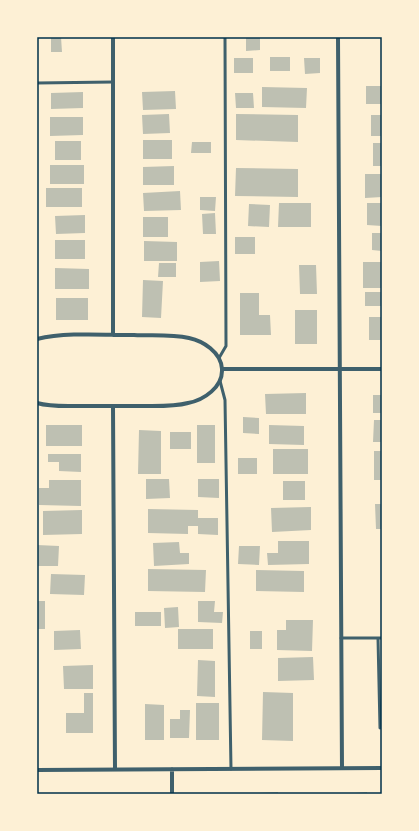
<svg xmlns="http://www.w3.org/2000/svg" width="419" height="831" font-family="'Source Sans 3',sans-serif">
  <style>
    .building { fill: #bec0b2 }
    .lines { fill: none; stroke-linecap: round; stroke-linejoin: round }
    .service { stroke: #3f606c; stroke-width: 3 }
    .minor { stroke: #3f606c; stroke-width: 4 }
    .neatline { fill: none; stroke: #003049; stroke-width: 1.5 }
  </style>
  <rect width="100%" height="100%" fill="#fdf0d5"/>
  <path class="building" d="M51,37H61L62,52H51Z
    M246,37H260V50L246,51Z
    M270,57H290V71H270Z
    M234,58H253V73H234Z
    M304,58H320V73L305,74Z
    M366,86H382V104H366Z
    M262,87L307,88L306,108L262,107Z
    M175,91L176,109L143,110L142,92Z
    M83,92V108L51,109V93Z
    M235,93H253L254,108H236Z
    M169,114L170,133L143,134L142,115Z
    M236,114L298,115V142L236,140Z
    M371,115H382V136H371Z
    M50,117H83V135L50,136Z
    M143,140H172V159H143Z
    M55,141H81V160H55Z
    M192,142H211V153H191Z
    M373,143H382V166H373Z
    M50,165H84V184H50Z
    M174,166V185H143V167Z
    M236,168L298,169V197L235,196Z
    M365,174H382V197L365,198Z
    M46,188H82V207H46Z
    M180,191L181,210L144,211L143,193Z
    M200,197H216L215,211L200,210Z
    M279,203H311V227H278Z
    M367,203H382V226L367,225Z
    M249,204L270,205L269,227L248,226Z
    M215,213L216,234H203L202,214Z
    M85,215V233L56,234L55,216Z
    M143,217H168V237H143Z
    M372,233H382V251L372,250Z
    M235,237H255V254H235Z
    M55,240H85V259H55Z
    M144,241L177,242V261H144Z
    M219,261L220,281L200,282V262Z
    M363,262H382V288H363Z
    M159,263H176V277H158Z
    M299,265H316L317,294H300Z
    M55,268L89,269V289H55Z
    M143,280L163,281L161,318L142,317Z
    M365,292H382V306H365Z
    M240,293H259V315H270L271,335H240Z
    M56,298H88V320H56Z
    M295,310H317V344H295Z
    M369,317H382V340H369Z
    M306,393V414H266L265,394Z
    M373,395H382V413H373Z
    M243,417L259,418V434L243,433Z
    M374,420H382V442H373Z
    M46,425H82V446H46Z
    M197,425H215V463H197Z
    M269,425L304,426V445L269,444Z
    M139,430L161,431V474H138Z
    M170,432H191V449H170Z
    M273,449H308V474H273Z
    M374,451H382V480H374Z
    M48,454H81V472L59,471V462H48Z
    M238,458H257V474H238Z
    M146,479H169L170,498L146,499Z
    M198,479H219V498L198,497Z
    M49,480H81V506L39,505V488H49Z
    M283,481H305V500H283Z
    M375,504H382V529H376Z
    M311,507V530L272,532L271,508Z
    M148,509L198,510V518H218V535L198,534V526H188V534L148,533Z
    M82,510V534L43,535V511Z
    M278,541H309V564L268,565L267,553H278Z
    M179,542L180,553H189V564L154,566L153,543Z
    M37,545L59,546L58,566H37Z
    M239,546H260L259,565L238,564Z
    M148,569L206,570L205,592L148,591Z
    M256,570L304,571V592L256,591Z
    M51,574L85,575L84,595L50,594Z
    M37,601H45V629H37Z
    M198,601H215L214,612H223L222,623L198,622Z
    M178,607L179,627L165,628L164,608Z
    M135,612H161V626H135Z
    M286,620H313L312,651L277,650V630H286Z
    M178,629H213V649H178Z
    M80,630L81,649L54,650V631Z
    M250,631H262V649H250Z
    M313,657L314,680L278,681V658Z
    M198,660L215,661V697L197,696Z
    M93,665V689H64L63,666Z
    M263,692L293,693V741L262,740Z
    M84,693H93V733H66V713H84Z
    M196,703H219V740H196Z
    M145,704L164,705V740H145Z
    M180,710H190L189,738H170V719H180Z
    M278,792V794H258V793Z
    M367,792V794H355V793Z"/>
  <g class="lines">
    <path class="service" d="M37,83L113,82
      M219,358L226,346L225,37
      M220,381L225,400L231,769
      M341,638H382
      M378,638L380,728L382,727"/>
    <path class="minor" d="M113,37V335
      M338,37L342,768
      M37,339C66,332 104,335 134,335C152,336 171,334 189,338C203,341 221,352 222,369C223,387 204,400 188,403C173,407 156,406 140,406C120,406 99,406 79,406C65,406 51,407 37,403
      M222,369H382
      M113,407L115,769
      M172,769V794
      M37,770L382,768"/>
  </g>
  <rect width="419" height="831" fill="none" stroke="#fdf0d5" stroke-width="76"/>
  <rect x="38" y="38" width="343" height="755" class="neatline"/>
</svg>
